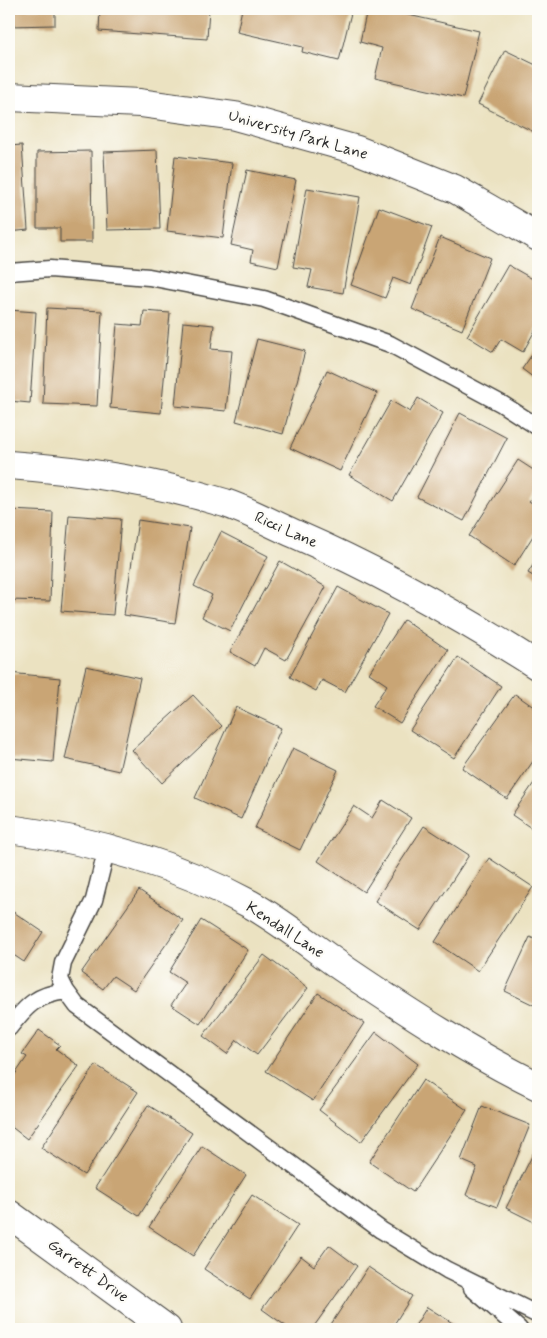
<svg xmlns="http://www.w3.org/2000/svg" width="547" height="1338" font-family="Mynerve,sans-serif">
  <style>
    .building { fill: #c9a574 }
    .lines { fill: none; stroke-linecap: round; stroke-linejoin: round }
    .lane-casing { stroke: #484642; stroke-width: 19 }
    .street-casing { stroke: #484642; stroke-width: 30 }
    .lane { stroke: #fff; stroke-width: 16 }
    .street { stroke: #fff; stroke-width: 28 }
    .labels { text-anchor: middle; dominant-baseline: central; stroke-width: 4.5; stroke-linejoin: round; paint-order: stroke }
    .street-label { font-size: 16px; fill: #2b2b2b; stroke: #fdfcf7 }
  </style>
  <rect width="100%" height="100%" fill="#fdfcf7"/>
  <filter id="ink" filterUnits="userSpaceOnUse"><feTurbulence type="fractalNoise" baseFrequency=".02" numOctaves="2"/><feDisplacementMap in="SourceGraphic" scale="10" xChannelSelector="R" yChannelSelector="G"/><feConvolveMatrix kernelMatrix="1 2 1 2 8 2 1 2 1" color-interpolation-filters="sRGB"/></filter>
  <filter id="wash" filterUnits="userSpaceOnUse"><feTurbulence type="fractalNoise" baseFrequency=".0096" numOctaves="4" result="noise"/><feDisplacementMap in="SourceGraphic" scale="20" xChannelSelector="R" yChannelSelector="G"/><feGaussianBlur stdDeviation="1.12" result="paint"/><feColorMatrix in="noise" values="0 0 0 0 0 0 0 0 0 0 0 0 0 0 0 0 0 1.4 0 .05"/><feComposite in="paint" operator="in"/></filter>
  <g filter="url(#wash)">
    <rect width="100%" height="100%" fill="#ebe2c1"/>
    <g id="blocks">
      <path class="building" d="M9,9H55V25L9,26Z
        M100,9H209L207,39L99,31Z
        M242,9H352L339,61L302,52L303,47L237,32Z
        M367,9H382L479,31L463,98L375,78L382,48L360,42Z
        M505,50L538,66V134L478,104Z
        M22,145L28,230L9,232V146Z
        M157,150L160,229L107,230L104,152Z
        M91,151L92,242H60V228H37V152Z
        M175,156L232,163L223,238L167,231Z
        M247,170L296,180L278,267L251,261L253,250L231,245Z
        M307,188L360,197L343,293L308,287L312,270L293,267Z
        M379,207L432,227L411,285L393,278L385,298L351,285Z
        M440,237L490,258L462,330L412,309Z
        M508,265L538,282V325L523,352L501,339L493,352L467,336Z
        M47,308L102,311L97,406L43,404Z
        M9,310L36,312L30,403L9,401Z
        M144,311L170,313L161,413L110,408L117,324L142,326Z
        M183,322L214,325L211,349L232,351L226,411L175,406Z
        M257,339L305,351L283,434L236,421Z
        M538,346V381L522,369Z
        M327,370L377,393L340,471L290,448Z
        M418,398L443,413L393,501L349,475L391,401L410,412Z
        M460,413L507,438L464,521L417,497Z
        M518,460L538,473V487L529,501L538,507V528L514,566L469,536Z
        M9,510L53,512L50,601L9,600Z
        M69,515L121,519L113,615L61,611Z
        M138,520L190,528L175,623L124,615Z
        M221,532L268,556L230,631L202,617L212,595L194,586Z
        M538,557V579L528,573Z
        M280,561L326,587L286,660L264,648L255,666L230,652Z
        M338,587L388,614L345,692L322,680L316,691L290,677Z
        M404,620L448,650L400,723L373,706L387,685L369,673Z
        M458,657L501,686L454,758L410,730Z
        M86,666L140,678L119,771L65,759Z
        M9,673L60,678L53,762L9,758Z
        M515,694L538,710V754L507,799L462,768Z
        M193,695L222,726L162,783L132,750Z
        M236,707L281,728L241,819L195,798Z
        M293,748L338,770L300,850L255,828Z
        M538,777V825L534,830L512,815Z
        M383,800L411,818L364,892L318,861L354,806L372,818Z
        M424,826L469,855L420,930L375,901Z
        M489,858L533,887L478,971L435,942Z
        M139,890L183,920L134,990L113,976L103,989L81,973Z
        M9,909L43,932L24,962L9,952Z
        M201,920L248,950L200,1024L171,1005L186,983L169,972Z
        M530,937L538,941V1007L505,991Z
        M264,955L308,988L257,1055L237,1040L227,1054L203,1036Z
        M318,993L364,1023L313,1101L266,1071Z
        M39,1030L60,1045L56,1049L79,1066L27,1139L9,1125V1083L27,1057L22,1054Z
        M376,1032L418,1064L361,1142L319,1110Z
        M96,1065L138,1092L84,1175L41,1148Z
        M423,1080L467,1110L413,1192L369,1162Z
        M148,1105L192,1133L139,1216L95,1188Z
        M482,1106L530,1125L497,1207L466,1195L477,1167L461,1160Z
        M538,1144V1224L506,1208Z
        M202,1146L246,1175L193,1256L149,1227Z
        M252,1195L298,1225L250,1299L204,1269Z
        M329,1245L357,1266L312,1329H290L262,1309L301,1256L314,1266Z
        M368,1267L412,1296L391,1329H328Z
        M427,1307L462,1329H413Z"/>
    </g>
  </g>
  <g filter="url(#ink)">
    <use href="#blocks" fill-opacity="0" stroke="#484642" stroke-width="1"/>
    <g class="lines">
      <defs>
        <path id="lane" d="M9,272L50,269L149,277L264,299L390,344L502,404L538,427
          M107,848L94,900L63,963L60,979L66,991L77,1006L381,1230L447,1270L538,1315
          M9,1028C27,1005 36,995 66,991
          M472,1288L519,1329"/>
        <path id="street" d="M9,97L140,103L235,116L357,150L455,189L538,237
          M9,465C81,470 156,482 225,503C249,511 272,524 295,534C380,571 460,616 538,666
          M9,829C92,840 176,864 250,904C284,923 315,949 347,971C409,1013 471,1053 538,1086
          M9,1214L167,1329"/>
      </defs>
      <use href="#lane" class="lane-casing"/>
      <use href="#street" class="street-casing"/>
      <use href="#lane" class="lane"/>
      <use href="#street" class="street"/>
    </g>
  </g>
  <g class="labels">
    <g class="street-label">
      <text transform="translate(298 135) rotate(16)">University Park Lane</text>
      <text transform="translate(286 530) rotate(24)">Ricci Lane</text>
      <text transform="translate(285 930) rotate(33)">Kendall Lane</text>
      <text transform="translate(88 1271) rotate(36)">Garrett Drive</text>
    </g>
  </g>
  <rect width="547" height="1338" fill="none" stroke="#fdfcf7" stroke-width="30"/>
</svg>
